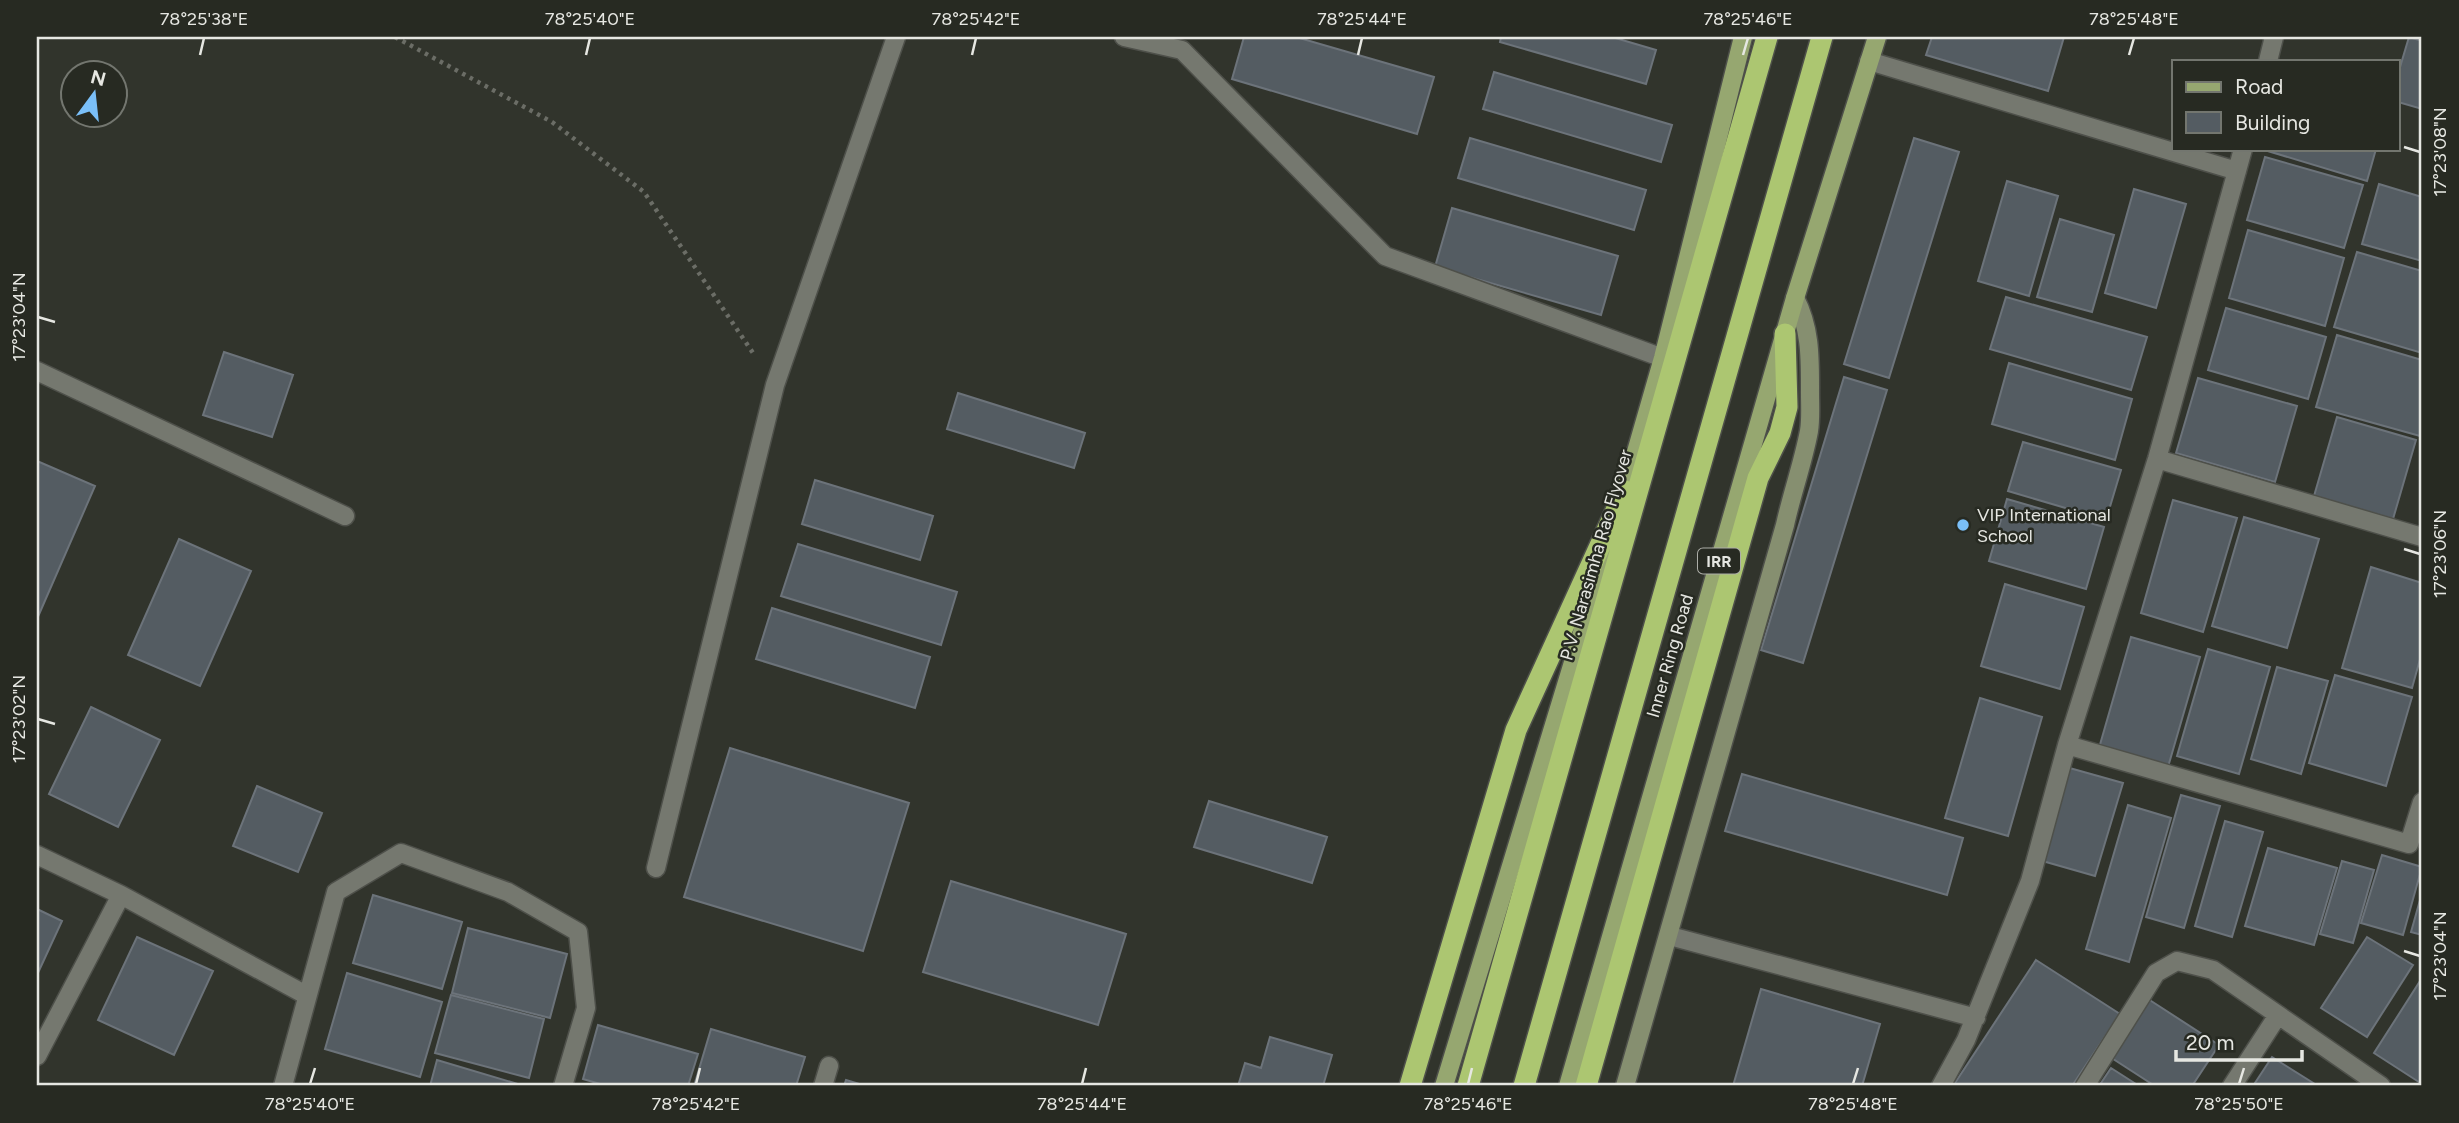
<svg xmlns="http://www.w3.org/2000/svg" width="2459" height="1123" font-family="Figtree,sans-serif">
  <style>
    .building { fill: #545c62; stroke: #6c737a; stroke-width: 2 }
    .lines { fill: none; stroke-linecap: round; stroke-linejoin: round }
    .street-casing { stroke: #4e504a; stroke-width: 21 }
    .secondary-casing { stroke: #4e504a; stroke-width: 21 }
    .primary-casing { stroke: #4e504a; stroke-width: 21 }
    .highway-casing { stroke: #4e504a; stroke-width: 24 }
    .path { stroke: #6b6d66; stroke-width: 4.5; stroke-dasharray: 3.5 5; stroke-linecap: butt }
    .street { stroke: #75786f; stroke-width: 18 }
    .secondary { stroke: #868f70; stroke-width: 18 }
    .primary { stroke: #96a770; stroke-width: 18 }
    .highway { stroke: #acc671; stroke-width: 21 }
    .ticks { fill: none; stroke: #e6e7e2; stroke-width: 2.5 }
    .poi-dot { fill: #7abff8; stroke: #272a22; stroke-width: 2.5 }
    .labels { text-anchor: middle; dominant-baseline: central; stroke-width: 5; stroke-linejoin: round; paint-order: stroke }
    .shield { fill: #272a22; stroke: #adaea8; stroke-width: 2 }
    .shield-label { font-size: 16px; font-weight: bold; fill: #e6e7e2 }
    .poi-label { font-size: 18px; fill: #e6e7e2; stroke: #272a22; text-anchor: start }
    .street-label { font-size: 18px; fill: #e6e7e2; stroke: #272a22 }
    .neatline { fill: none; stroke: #e6e7e2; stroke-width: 2.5 }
    .ticks-label { font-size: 18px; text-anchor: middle; fill: #e6e7e2 }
  </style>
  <rect width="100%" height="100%" fill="#31342c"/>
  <path class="building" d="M1244,37H1296L1434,77L1417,134L1232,79Z
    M1501,37H1612L1656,50L1646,84L1500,42Z
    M1932,37H2064L2048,91L1926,55Z
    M2409,37L2422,41V109L2398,102V74Z
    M1494,72L1672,125L1661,162L1483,109Z
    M1470,138L1646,190L1634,230L1458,178Z
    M1914,138L1959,152L1889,378L1844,364Z
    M2261,149H2376L2367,181Z
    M2265,157L2363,185L2344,248L2247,220Z
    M2007,181L2058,196L2029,296L1978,281Z
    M2379,184L2422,197V261L2362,244Z
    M2134,189L2186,204L2156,308L2105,293Z
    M1452,208L1618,256L1601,315L1435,267Z
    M2060,219L2114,235L2092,312L2037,297Z
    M2248,230L2344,258L2325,326L2229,298Z
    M2357,252L2422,271V353L2334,327Z
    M2006,297L2147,337L2131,390L1990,349Z
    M2226,308L2326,337L2308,399L2208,370Z
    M2337,335L2422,360V427L2420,436L2316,407Z
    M224,352L293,375L272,437L203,415Z
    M2009,363L2132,399L2115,460L1992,424Z
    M1844,377L1887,390L1803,663L1761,650Z
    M2198,378L2297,406L2275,482L2176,453Z
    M958,393L1085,433L1074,468L947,429Z
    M2337,417L2416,440L2393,519L2314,496Z
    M2023,442L2121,470L2106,520L2008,491Z
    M37,461L95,486L37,619Z
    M815,480L933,516L920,560L802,524Z
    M2007,499L2104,527L2086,589L1989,561Z
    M2173,500L2237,518L2203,632L2141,613Z
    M2244,517L2319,539L2287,648L2212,626Z
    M179,539L251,571L200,686L128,655Z
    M798,544L957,592L941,645L781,596Z
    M2371,567L2422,583V652L2412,688L2342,668Z
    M2005,584L2084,607L2060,689L1981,666Z
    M772,608L930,657L915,708L756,659Z
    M2131,637L2200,657L2168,767L2099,748Z
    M2208,649L2270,667L2239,774L2177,756Z
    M2277,667L2328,681L2301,774L2251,759Z
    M2335,675L2412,697L2386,786L2309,763Z
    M1980,698L2042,717L2008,836L1945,818Z
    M91,707L160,740L118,827L49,794Z
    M730,748L909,803L863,951L684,897Z
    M2066,767L2123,783L2095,876L2039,860Z
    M1742,774L1963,838L1947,895L1725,831Z
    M257,786L322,813L298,872L233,846Z
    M2181,795L2220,806L2184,928L2146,917Z
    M1209,801L1327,837L1312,883L1194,847Z
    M2128,805L2171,818L2129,962L2086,949Z
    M2225,821L2263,832L2232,937L2195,926Z
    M2268,848L2337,868L2314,945L2245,926Z
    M2382,855L2422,867L2403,935L2361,923Z
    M2342,861L2374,870L2353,943L2320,934Z
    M951,881L1126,934L1098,1025L923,972Z
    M2422,893V935L2411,932Z
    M373,895L462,922L442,989L353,963Z
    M37,909L62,921L37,975Z
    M468,928L567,954L550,1018L452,993Z
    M137,937L213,971L174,1055L98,1020Z
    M2367,937L2413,965L2367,1037L2321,1008Z
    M2036,960L2120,1014L2072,1086H1953Z
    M347,973L442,1002L420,1077L325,1049Z
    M2422,978V1084L2374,1053Z
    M1761,989L1880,1024L1862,1086H1733Z
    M451,995L544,1019L529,1078L435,1053Z
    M2145,997L2219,1045L2192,1086H2155L2107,1055Z
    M598,1025L698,1054L688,1086H607L583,1079Z
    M711,1029L805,1057L796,1086H694Z
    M1270,1037L1332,1055L1323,1086H1238L1245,1063L1261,1068Z
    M2272,1057L2318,1086H2253Z
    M437,1060L521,1085L430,1086Z
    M2111,1068L2139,1086H2099Z
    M846,1080L866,1086H844Z"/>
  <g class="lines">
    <defs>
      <path id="street" d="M1124,37L1182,50L1385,256L1663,358
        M1869,61L2237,171
        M2268,61L2274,37
        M37,371L345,516
        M2157,459L2422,537
        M2067,745L2409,844L2422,802
        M37,855L121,895L306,995
        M656,868L775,385L896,37
        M1670,936L1976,1018
        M37,1056L121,895
        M283,1086L336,892L401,853L508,892L578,932L586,1008L563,1086
        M823,1086L829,1066
        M1941,1086L1966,1040L2030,881L2067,745L2157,459L2243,149
        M2085,1086L2156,973L2177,961L2213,970L2381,1086
        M2232,1086L2278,1015"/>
      <path id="secondary" d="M1625,1086L1785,525C1792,493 1803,463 1809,431C1811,419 1810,405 1810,393C1810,359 1811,329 1795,298"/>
      <path id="primary" d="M1621,504L1663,358L1743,37
        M1444,1086L1609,544
        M1568,1086L1795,298L1877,37"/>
      <path id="highway" d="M1410,1086L1516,730L1625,491
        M1468,1086L1767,37
        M1524,1086L1822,37
        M1586,1086L1758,478L1780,433L1787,407L1785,334"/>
    </defs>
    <use href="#street" class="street-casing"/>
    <use href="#secondary" class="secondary-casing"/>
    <use href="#primary" class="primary-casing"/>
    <use href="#highway" class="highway-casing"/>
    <path class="path" d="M395,37L552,122L644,192L753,353"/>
    <use href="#street" class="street"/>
    <use href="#secondary" class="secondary"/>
    <use href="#primary" class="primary"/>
    <use href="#highway" class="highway"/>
  </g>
  <path class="ticks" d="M200,55L204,38M586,55L590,38M972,55L976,38M1358,55L1362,38M1743,55L1748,38M2129,55L2134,38M2404,147L2420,152M38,317L55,322M2404,549L2420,554M38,719L55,724M2404,951L2420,956M310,1084L315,1068M696,1084L700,1068M1082,1084L1086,1068M1468,1084L1472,1068M1853,1084L1858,1068M2239,1084L2244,1068"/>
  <circle class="poi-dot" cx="1963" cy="525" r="7"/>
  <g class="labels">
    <rect class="shield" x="1698" y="548.5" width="42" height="25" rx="5"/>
    <g class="shield-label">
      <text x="1719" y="561">IRR</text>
    </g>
    <g class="poi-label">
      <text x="1977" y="515">VIP International<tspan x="1977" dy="21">School</tspan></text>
    </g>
    <g class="street-label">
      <text transform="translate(1596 555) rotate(-74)">P.V. Narasimha Rao Flyover</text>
      <text transform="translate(1670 656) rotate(-74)">Inner Ring Road</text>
    </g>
  </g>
  <rect width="2459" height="1123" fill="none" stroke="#272a22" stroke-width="77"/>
  <rect x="2172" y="60" width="228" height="91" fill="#272a22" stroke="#73766f" stroke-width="2"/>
  <rect x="2186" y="82" width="35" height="10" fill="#96a770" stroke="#73766f" stroke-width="2"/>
  <text x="2235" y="94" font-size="21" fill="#e6e7e2">Road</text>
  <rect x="2186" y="112" width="35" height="21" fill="#545c62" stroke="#73766f" stroke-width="2"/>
  <text x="2235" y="130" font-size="21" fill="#e6e7e2">Building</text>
  <g transform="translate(94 94) rotate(15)"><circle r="33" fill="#272a22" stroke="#73766f" stroke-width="2"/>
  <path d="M0-5L12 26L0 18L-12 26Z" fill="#7abff8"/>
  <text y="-10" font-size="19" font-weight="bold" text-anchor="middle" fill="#e6e7e2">N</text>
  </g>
  <path d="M2176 1050v10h126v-10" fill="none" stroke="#e6e7e2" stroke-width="3.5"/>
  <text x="2186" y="1050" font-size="21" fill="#e6e7e2" stroke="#272a22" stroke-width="5" paint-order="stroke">20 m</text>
  <rect x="38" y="38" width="2382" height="1046" class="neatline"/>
  <g class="ticks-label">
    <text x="204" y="25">78°25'38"E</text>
    <text x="590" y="25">78°25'40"E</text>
    <text x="976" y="25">78°25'42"E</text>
    <text x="1362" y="25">78°25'44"E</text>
    <text x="1748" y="25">78°25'46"E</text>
    <text x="2134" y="25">78°25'48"E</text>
    <text transform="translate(2440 152) rotate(-90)" y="6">17°23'08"N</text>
    <text transform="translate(19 317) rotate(-90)" y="6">17°23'04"N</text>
    <text transform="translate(2440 554) rotate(-90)" y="6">17°23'06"N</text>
    <text transform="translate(19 719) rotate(-90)" y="6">17°23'02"N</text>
    <text transform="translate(2440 956) rotate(-90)" y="6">17°23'04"N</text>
    <text x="310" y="1110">78°25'40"E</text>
    <text x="696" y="1110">78°25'42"E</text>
    <text x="1082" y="1110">78°25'44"E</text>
    <text x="1468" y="1110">78°25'46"E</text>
    <text x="1853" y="1110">78°25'48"E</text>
    <text x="2239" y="1110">78°25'50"E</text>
  </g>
</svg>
